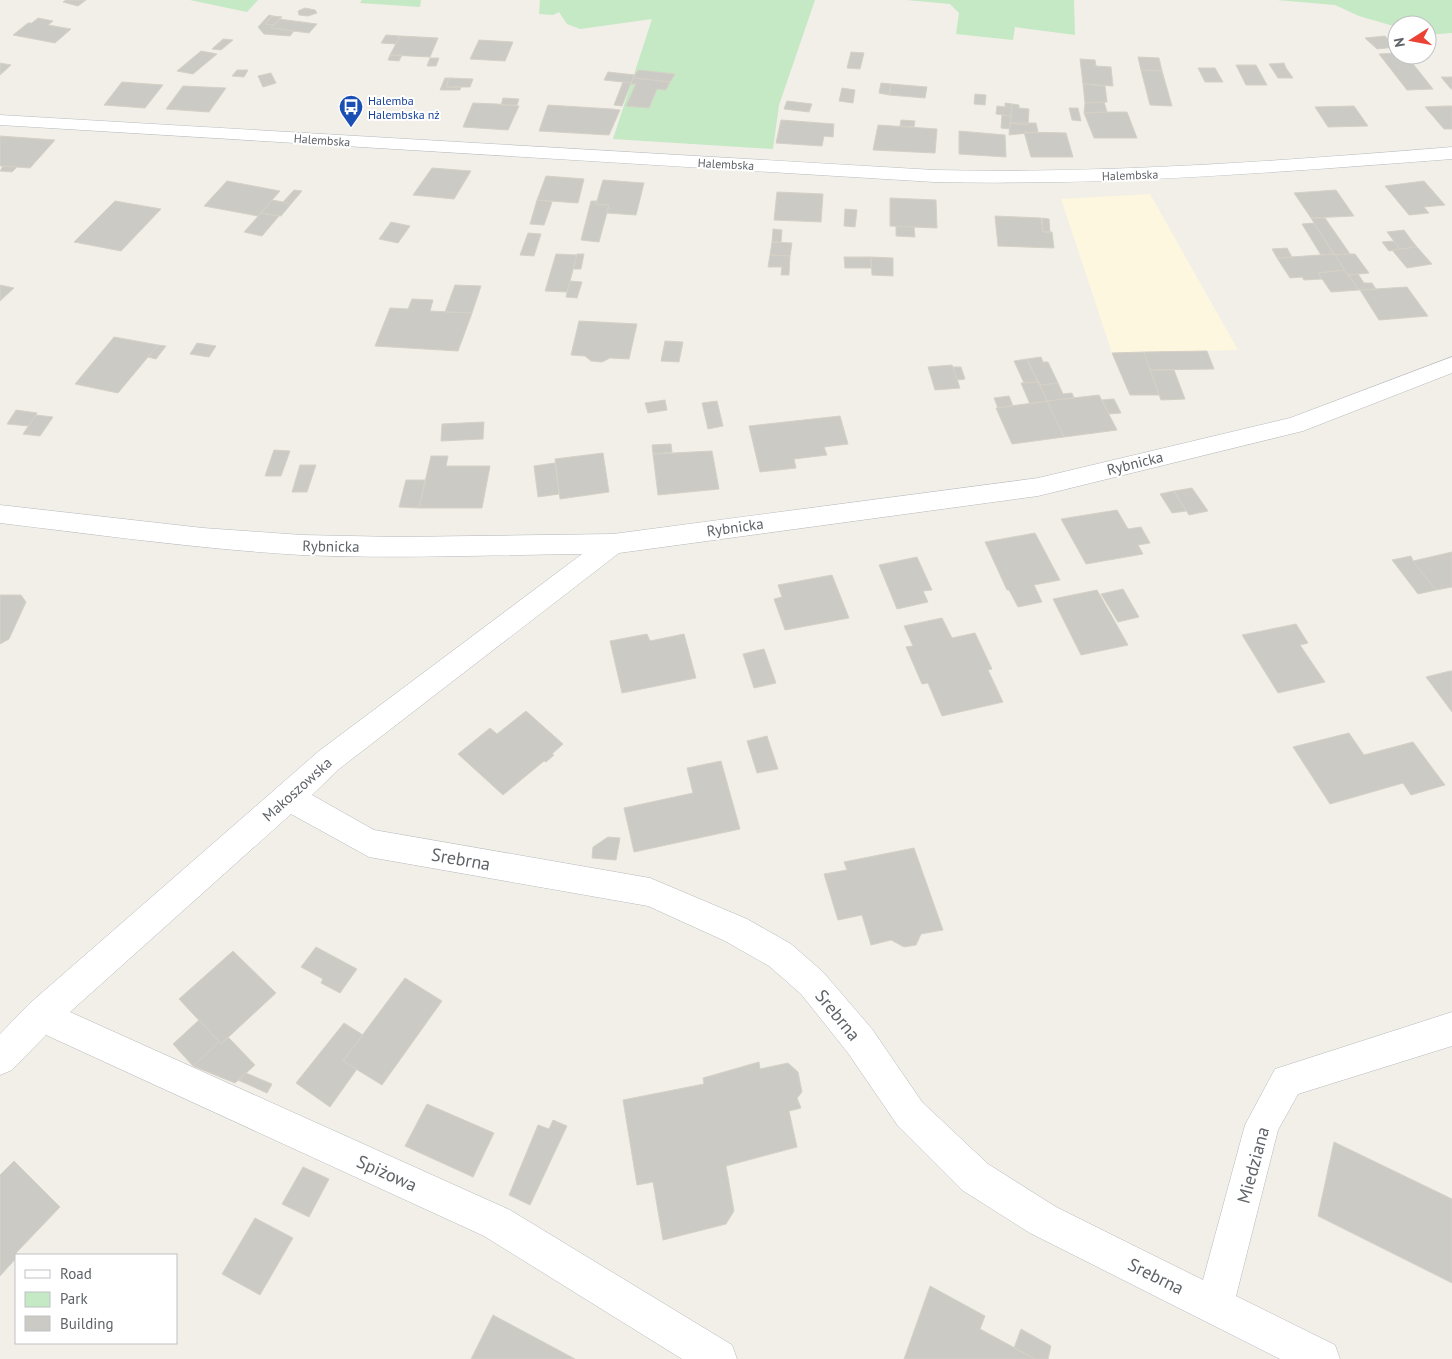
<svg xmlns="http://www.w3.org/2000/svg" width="1452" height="1359" font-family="'PT Sans',sans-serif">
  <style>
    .commercial { fill: #fef7e0 }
    .green { fill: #c5e8c5 }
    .building { fill: #cccac5; stroke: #d6d1c6 }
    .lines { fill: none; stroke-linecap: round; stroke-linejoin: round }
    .street-casing { stroke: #b5b8bc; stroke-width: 1 }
    .secondary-casing { stroke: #b6babf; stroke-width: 1 }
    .street { fill: #fff; fill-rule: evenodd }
    .secondary { fill: #fff; fill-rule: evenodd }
    .labels { text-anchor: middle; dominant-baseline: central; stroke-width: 4; stroke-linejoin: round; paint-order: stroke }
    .far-transit-label { font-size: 12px; fill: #164399; stroke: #fff; text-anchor: start }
    .far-street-label { font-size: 12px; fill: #5f6368; stroke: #fff }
    .street-label { font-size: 15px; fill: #5f6368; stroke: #fff }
    .near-street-label { font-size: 18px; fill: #5f6368; stroke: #fff }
  </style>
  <rect width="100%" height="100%" fill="#f1efe8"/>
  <path class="commercial" d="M1150,194L1238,350L1112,353L1061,199Z"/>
  <path class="green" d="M190,0H258L247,12Z
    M362,0H421L420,7L360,3Z
    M540,0H815L779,105L773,149L613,139L652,19L580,29L567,24L559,12L553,15L539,14Z
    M906,0H1074L1075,35L1015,27L1013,40L956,34L959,13L950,4Z
    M1277,0H1452V33L1427,35V25H1397V27L1359,16L1335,5Z"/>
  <path class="building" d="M66,0H86L78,6L63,2Z
    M305,8L315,10L317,13L308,16L299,15L298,11Z
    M269,15L273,16L265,24L274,25L271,28L294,31L290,36L264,34L258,27Z
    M272,16L282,17L274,25L265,24Z
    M38,18L53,21L48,25L71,29L55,43L13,35L28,23H32Z
    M279,19L317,24L309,33L271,28Z
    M386,35L400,36L396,44L381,43Z
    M400,36L438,38L430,57L390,55Z
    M1385,36L1396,47L1377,49L1365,38Z
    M223,39L233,40L221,50L212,49Z
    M479,40L513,42L505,61L470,59Z
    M201,51L217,54L193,74L177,71Z
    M851,52L864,53L860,69L847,68Z
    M1397,53L1406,55L1433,89L1407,90L1379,54Z
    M390,55H402L399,61L388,60Z
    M1138,57L1159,58L1162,71L1141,70Z
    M430,58H439L436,66H427Z
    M1080,59L1095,60L1096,66L1111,67L1113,86L1083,84Z
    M0,63L11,65L0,75Z
    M1284,63L1286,68L1293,78H1278L1269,64Z
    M1236,65H1256L1267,85H1246Z
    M1198,68H1215L1223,82H1205Z
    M237,70H248L244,77L232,76Z
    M638,70L675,74L670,82L633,78Z
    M1141,70L1162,71L1172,106L1150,105Z
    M608,72L635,75L631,83L604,80Z
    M271,73L276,83L263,87L258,76Z
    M1441,77H1452V89H1451Z
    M445,78H449L446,87H461L460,90H440Z
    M449,78L473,79L470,87H446Z
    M633,78L670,82L666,90L657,89L649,108L626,106L636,84H631Z
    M122,82L163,85L145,108L104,105Z
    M623,82L631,83L622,106L614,105Z
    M881,83L891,84L889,95L879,93Z
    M891,84L927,87L925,98L889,95Z
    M1083,84L1105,86L1107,102L1085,103Z
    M183,86L226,88L209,112L166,109Z
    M842,88L855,90L853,103L839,101Z
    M975,94L986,95L985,105L974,104Z
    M503,98L519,99L517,105H501Z
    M787,101L812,104L809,112L784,109Z
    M1104,102L1107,112L1084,113L1085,103Z
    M473,103L497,104L519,106L508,130L463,127Z
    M1005,103L1012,104L1011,116L996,114L997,106L1005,107Z
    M1012,104L1019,105V108L1029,109L1028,125L1010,123Z
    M548,105L612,109L620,110L609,135L539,131Z
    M1354,106L1368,126L1328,127L1315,107Z
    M1445,106H1452V129H1444L1425,107Z
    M1069,108H1078L1081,121L1072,120Z
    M1107,112H1127L1137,138H1094L1084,113Z
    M1002,115L1011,116L1010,129L1001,128Z
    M781,120L834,124L833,137L824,136L822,146L776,143Z
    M901,120L915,121L914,127L900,126Z
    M1010,123H1036L1038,132L1009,135Z
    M878,125L937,129L935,153L873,150Z
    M959,131L1005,135L1006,157L959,154Z
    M1024,132L1066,133L1073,157H1031Z
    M0,136L55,140L30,168L17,167L0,166Z
    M3,166L17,167L12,172L0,171Z
    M432,168L471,171L454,199L413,195Z
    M546,176L584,179L578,203L537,200Z
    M603,180L644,183L636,215L607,213L609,205L596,204Z
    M227,181L280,191L258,216L204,206Z
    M1424,181L1445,205L1424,207L1429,213L1409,215L1385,186Z
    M294,190L302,191L291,204L283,202Z
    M1336,190L1354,216L1311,218L1294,193Z
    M777,192L823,194L821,222L774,220Z
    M890,198L936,200L937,228L890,226Z
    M272,200L283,202L291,204L281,216L261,213Z
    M537,200L552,202L544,225L530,224Z
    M115,201L161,209L121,251L74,242Z
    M591,201H597L596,204L609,205L599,242L581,240Z
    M845,209L857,210L855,227L844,226Z
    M261,213L279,216L262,236L244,232Z
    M995,216L1041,218L1043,232H1052L1054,248L998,246Z
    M1042,218L1049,219L1050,232H1043Z
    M1311,218H1325L1350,254L1335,255Z
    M391,222L410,226L398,243L379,239Z
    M1314,223L1323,237L1334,254L1321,255L1302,224Z
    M896,226L914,227L915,237L896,236Z
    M773,229L782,230L781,242H772Z
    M1404,230L1412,241L1417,247L1400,249L1387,232Z
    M528,233L541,234L534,256L520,255Z
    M1394,241L1400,249L1389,251L1382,242Z
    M772,242L792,243L790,256L770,255Z
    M1417,247L1432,264L1407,268L1392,250Z
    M1287,248L1292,257L1277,258L1272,249Z
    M556,254L577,255L567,292L545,291Z
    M577,254H584L581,269H573Z
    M1334,254L1345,270L1318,273L1322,279L1304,280L1302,277L1290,278L1277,258Z
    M1350,254H1355L1369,273L1348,275L1335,255Z
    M770,255L790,256L789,275H781L782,267H768Z
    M844,257H871V268H845Z
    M871,257L893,258V276L872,275Z
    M1345,270L1359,290L1331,292L1318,273Z
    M1358,274L1364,283H1372L1376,289L1359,290L1348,275Z
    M570,281L582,282L577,298L566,297Z
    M0,285L14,288L0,301Z
    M455,285L481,286L472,313L445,312Z
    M1407,287L1428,316L1379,320L1360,290Z
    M412,299L433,300L430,311L472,313L458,351L375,346L390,308L408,309Z
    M579,321L637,324L629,359L610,358L602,362L591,361L585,356L571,355Z
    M114,337L158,345L118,393L75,384Z
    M665,341L683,342L679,362L661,361Z
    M197,343L216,346L209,357L190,354Z
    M158,345L166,346L156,359L148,357Z
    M1207,351L1214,369L1150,370L1144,352Z
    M1144,352L1159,395H1130L1112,353Z
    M1041,357L1043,362H1048L1058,383L1040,385L1027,359Z
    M1027,359L1029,364L1038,382L1024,383L1014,361Z
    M952,365L960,388L935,390L928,367Z
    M953,367H961L965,379L957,380Z
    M1150,370H1174L1185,399L1161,400Z
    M1038,382L1047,401L1030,404L1021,383Z
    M1058,383L1063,394L1072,393L1074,398L1047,401L1040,385Z
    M1099,395L1117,430L1064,437L1047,401Z
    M1009,396L1013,406L998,408L994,398Z
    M1112,399H1114L1121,413L1109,414L1102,400Z
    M665,400L667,410L648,413L645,403Z
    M717,401L723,426L708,429L702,403Z
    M1047,401L1064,437L1012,444L996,408Z
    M16,410L37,413L29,426L7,424Z
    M36,415L53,417L40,436L23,434Z
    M840,416L848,444L824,447L827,455L794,459L796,468L760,472L749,426Z
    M484,422L483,439L441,441L442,424Z
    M671,444L672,452L653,454L652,445Z
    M274,450L290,451L281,476H265Z
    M712,451L719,489L658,495L653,454Z
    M603,453L609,492L560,499L555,459Z
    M431,456H448L446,466H490L482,508H419Z
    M555,463L559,494L538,497L534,466Z
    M300,465H316L307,492H292Z
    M406,480H425L419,508L399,507Z
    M1192,488L1208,511L1189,515L1174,491Z
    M1174,491L1186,511L1172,513L1160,494Z
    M1117,510L1128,529L1141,527L1150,543L1138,545L1143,554L1086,564L1061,519Z
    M1035,533L1060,580L1034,585L1042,602L1018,607L1009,590H1007L985,542Z
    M1452,552V587L1436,590L1413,561Z
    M1411,556L1413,561L1436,590L1418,594L1392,560Z
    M917,557L932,590L923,591L928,602L897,609L879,565Z
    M832,575L849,618L785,630L774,599L782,597L778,585Z
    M1123,589L1139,617L1118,622L1101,594Z
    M1097,590L1128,645L1081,655L1053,599Z
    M0,595H21L26,602L9,639L0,644Z
    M942,618L952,638L975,633L992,669L988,670L1003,702L942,716L928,683L922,684L906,647L913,646L904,626Z
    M1296,624L1308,643L1300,645L1325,682L1278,693L1242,635Z
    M647,634L650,641L684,634L696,678L622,693L610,641Z
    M764,649L776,683L754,688L743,654Z
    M1450,671H1452V712L1426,677Z
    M526,711L563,744L552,754L554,755L546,762L544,761L503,795L458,754L490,728L497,734Z
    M1349,733L1364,755L1413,742L1445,785L1411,795L1403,783L1330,804L1293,747Z
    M767,736L778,769L757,773L747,741Z
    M721,761L740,829L634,852L624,808L693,793L687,768Z
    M608,837L620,838L616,860L592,858L593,847Z
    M914,848L943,930L921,934L916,945L904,947L891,940L871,945L862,915L838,920L824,874L847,870L844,862Z
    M316,947L357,969L340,993L321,983L323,979L301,967Z
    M233,951L276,993L221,1044L179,999Z
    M405,978L442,1001L382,1085L343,1061Z
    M199,1020L219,1042L193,1066L173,1044Z
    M344,1023L363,1035L343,1061L357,1069L330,1107L296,1083Z
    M228,1037L255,1065L235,1083L193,1066L219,1042L221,1044Z
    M759,1062L760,1069L788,1063L798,1072L802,1092L797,1098L801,1108L789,1111L797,1147L726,1166L734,1211L726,1224L663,1240L653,1182L637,1185L623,1100L704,1084L703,1078Z
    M246,1073L272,1084L267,1093L238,1080Z
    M427,1104L494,1133L473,1177L405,1146Z
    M553,1120L567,1126L530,1205L509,1195L538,1125L549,1129Z
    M1334,1142L1452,1199V1283L1318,1216Z
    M14,1161L60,1207L16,1253L19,1255L0,1276V1175Z
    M303,1167L329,1179L309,1217L282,1204Z
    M255,1218L293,1238L260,1295L222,1274Z
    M930,1286L985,1316L980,1329L1035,1359H904Z
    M493,1315L575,1359H471Z
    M1021,1329L1051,1346L1048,1359H1035L1014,1348Z"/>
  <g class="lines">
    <defs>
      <path id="street" d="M1452,357V373L1303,431L1038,496L619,553L339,769L312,795L374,830L650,878L747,919L791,944L823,972L872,1029L922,1102L988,1164L1056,1207L1203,1280L1245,1125L1275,1069L1452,1012V1046L1298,1094L1278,1130L1236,1296L1335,1345L1340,1359H1280L1030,1233L962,1190L898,1126L848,1053L801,994L769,966L725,941L648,906L369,857L291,814L70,1012L510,1210L732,1345L737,1359H682L484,1236L46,1035L12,1070L0,1075V1034L29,1004L319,751L582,554C488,555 395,559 301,555C200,549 100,535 0,523V505L203,528L302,535L398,537L613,534L1038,478L1290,418Z"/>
      <path id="secondary" d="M0,115L934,170C1107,174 1280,161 1452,147V159C1280,172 1107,186 934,182L0,125Z"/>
    </defs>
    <use href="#street" class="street-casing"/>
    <use href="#secondary" class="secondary-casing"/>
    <use href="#street" class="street"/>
    <use href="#secondary" class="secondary"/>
  </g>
  <defs>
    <symbol id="bus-pin" viewBox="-11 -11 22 30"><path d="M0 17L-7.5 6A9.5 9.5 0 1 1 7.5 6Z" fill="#1a4fb4" stroke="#fff"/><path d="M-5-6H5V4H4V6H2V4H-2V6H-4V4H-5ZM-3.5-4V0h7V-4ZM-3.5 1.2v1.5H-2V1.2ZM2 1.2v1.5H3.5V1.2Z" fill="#fff"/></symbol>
  </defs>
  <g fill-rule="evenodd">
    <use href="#bus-pin" x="337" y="93" width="28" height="38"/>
  </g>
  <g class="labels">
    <g class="far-transit-label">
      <text x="368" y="100">Halemba<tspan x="368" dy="14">Halembska nż</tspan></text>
    </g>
    <g class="far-street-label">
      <text transform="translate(322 140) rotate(4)">Halembska</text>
      <text transform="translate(726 164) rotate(3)">Halembska</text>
      <text transform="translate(1130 175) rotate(-2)">Halembska</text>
    </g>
    <g class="street-label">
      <text transform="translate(1135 463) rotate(-14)">Rybnicka</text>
      <text transform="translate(735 527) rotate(-8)">Rybnicka</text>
      <text transform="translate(331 546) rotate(1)">Rybnicka</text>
      <text transform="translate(297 789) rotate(-42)">Makoszowska</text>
    </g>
    <g class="near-street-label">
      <text transform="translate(461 859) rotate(10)">Srebrna</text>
      <text transform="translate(838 1015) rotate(51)">Srebrna</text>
      <text transform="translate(1253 1165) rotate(-75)">Miedziana</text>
      <text transform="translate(387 1173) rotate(24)">Spiżowa</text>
      <text transform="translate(1156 1276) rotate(26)">Srebrna</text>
    </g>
  </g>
  <rect x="15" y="1254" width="162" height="90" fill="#ffffff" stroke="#bfc1c3"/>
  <rect x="25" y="1270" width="25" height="8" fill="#ffffff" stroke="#bfc1c3"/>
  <text x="60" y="1279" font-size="15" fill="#5f6368">Road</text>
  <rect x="25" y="1292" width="25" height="15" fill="#c5e8c5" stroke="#bfc1c3"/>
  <text x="60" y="1304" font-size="15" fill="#5f6368">Park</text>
  <rect x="25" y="1316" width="25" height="15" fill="#cccac5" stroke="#bfc1c3"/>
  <text x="60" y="1329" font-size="15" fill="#5f6368">Building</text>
  <g transform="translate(1412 40) rotate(259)"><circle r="24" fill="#ffffff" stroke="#bfc1c3"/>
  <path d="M0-4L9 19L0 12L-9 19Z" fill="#ea4335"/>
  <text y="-8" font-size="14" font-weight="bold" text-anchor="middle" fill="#5f6368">N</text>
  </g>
</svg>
